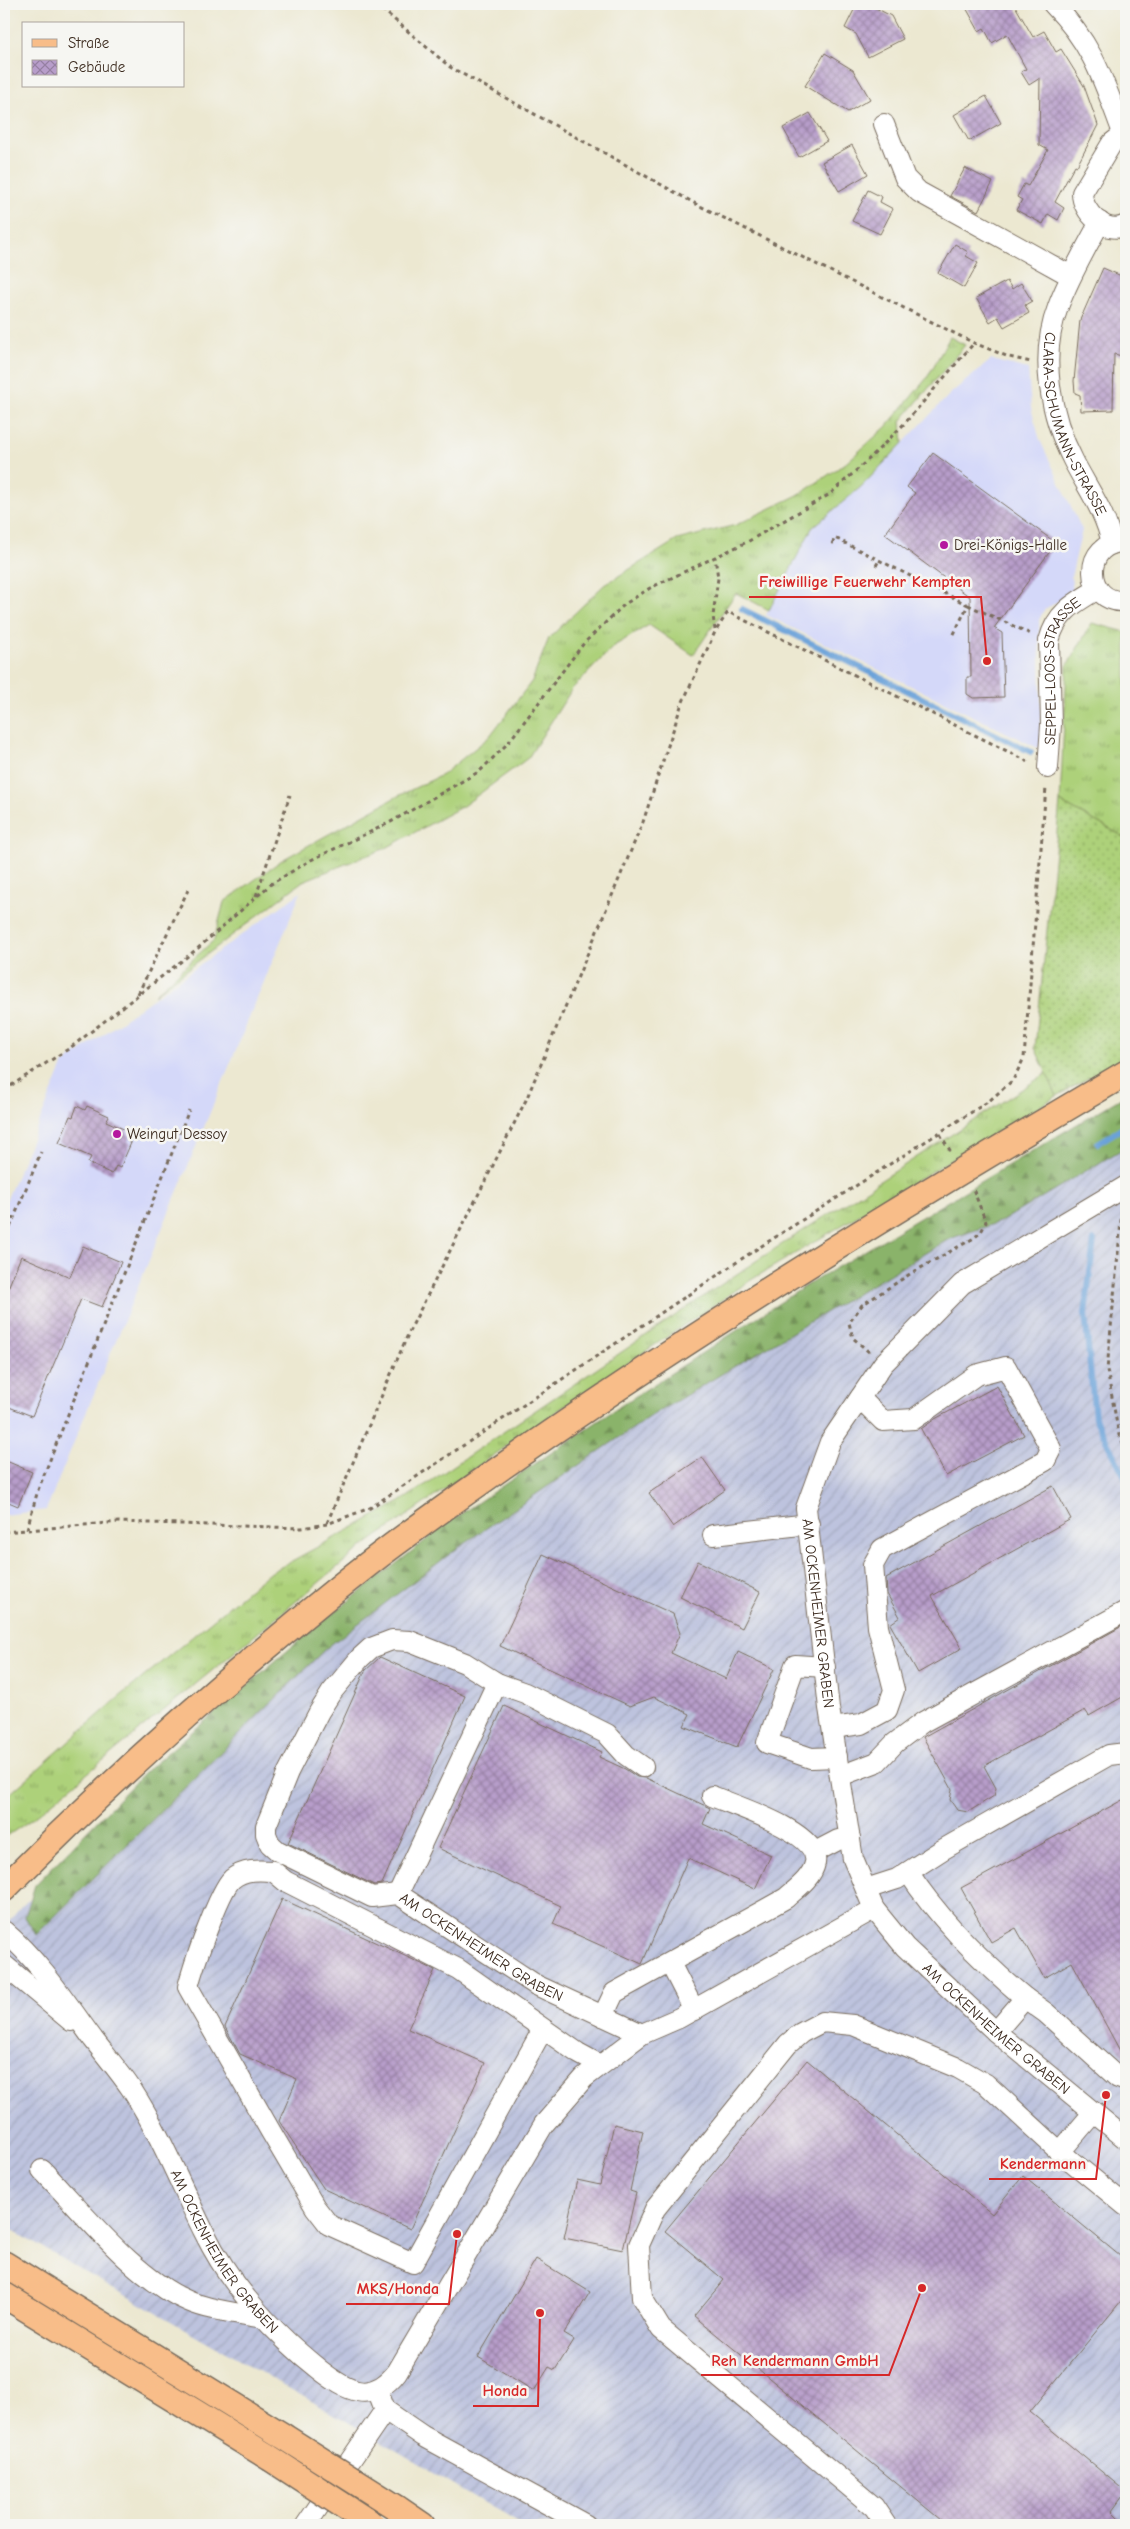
<svg xmlns="http://www.w3.org/2000/svg" width="1130" height="2529" font-family="'Comic Neue',sans-serif">
  <style>
    .built { fill: #d4d8f9 }
    .industrial { fill: url(#industrial-furrows) }
    .grass { fill: url(#grass-tufts); stroke: #747e4c }
    .forest { fill: url(#forest-firs); stroke: #626e44 }
    .garden { fill: url(#garden-dots); stroke: #747e4c }
    .lines { fill: none; stroke-linecap: round; stroke-linejoin: round }
    .stream { stroke: #6ba2d9; stroke-width: 6 }
    .building { fill: url(#building-cross-hatch) }
    .minor-casing { stroke: #796c5d; stroke-width: 22 }
    .major-casing { stroke: #796c5d; stroke-width: 28 }
    .path { stroke: #796c5d; stroke-width: 3; stroke-dasharray: 4 4; stroke-linecap: butt }
    .minor { stroke: #fff; stroke-width: 20 }
    .major { stroke: #f8bd89; stroke-width: 25 }
    .major-bridge-casing { stroke: #796c5d; stroke-width: 28; stroke-linecap: butt }
    .major-bridge { stroke: #f8bd89; stroke-width: 25 }
    .poi-dot { fill: #b5179e; stroke: #f6f6f2; stroke-width: 2 }
    .labels { text-anchor: middle; dominant-baseline: central; stroke-width: 5; stroke-linejoin: round; paint-order: stroke }
    .street-label { font-size: 15px; fill: #3b2a1e; stroke: #f6f6f2 }
    .poi-label { font-size: 15px; fill: #3b2a1e; stroke: #f6f6f2; text-anchor: start }
    .leader { fill: none; stroke: #d62828; stroke-width: 2 }
    .callout-dot { fill: #d62828; stroke: #f6f6f2; stroke-width: 2 }
    .callout-label { font-size: 16px; text-anchor: middle; font-weight: bold; fill: #d62828; stroke: #f6f6f2; stroke-width: 5; stroke-linejoin: round; paint-order: stroke }
  </style>
  <defs>
    <pattern id="industrial-furrows" width="10" height="10" patternUnits="userSpaceOnUse" patternTransform="scale(1.25)"><rect width="10" height="10" fill="#bdc3de"/><path d="M-1 1l2-2M0 10L10 0M9 11l2-2" fill="none" stroke="#a3a8be"/></pattern>
    <pattern id="grass-tufts" width="24" height="20" patternUnits="userSpaceOnUse" patternTransform="scale(1.25)"><rect width="24" height="20" fill="#add17a"/><path d="M3 7l-1-3M5 7V3M7 7l1-3M15 17l-1-3M17 17v-4M19 17l1-3" fill="none" stroke="#8eaa63"/></pattern>
    <pattern id="forest-firs" width="22" height="20" patternUnits="userSpaceOnUse" patternTransform="scale(1.25)"><rect width="22" height="20" fill="#8ab36a"/><path d="M5 1l3.5 6h-7zM16 11l3.5 6h-7z" fill="#729257"/></pattern>
    <pattern id="garden-dots" width="8" height="8" patternUnits="userSpaceOnUse" patternTransform="scale(1.25)"><rect width="8" height="8" fill="#add17a"/><path d="M2 2h.1M6 6h.1" fill="none" stroke="#8eaa63" stroke-width="1.8" stroke-linecap="round"/></pattern>
    <pattern id="building-cross-hatch" width="8" height="8" patternUnits="userSpaceOnUse" patternTransform="scale(1.25)"><rect width="8" height="8" fill="#b79dca"/><path d="M0 0l8 8M0 8l8-8" fill="none" stroke="#9680a3"/></pattern>
  </defs>
  <rect width="100%" height="100%" fill="#f6f6f2"/>
  <filter id="ink" filterUnits="userSpaceOnUse"><feTurbulence type="fractalNoise" baseFrequency=".02" numOctaves="2"/><feDisplacementMap in="SourceGraphic" scale="10" xChannelSelector="R" yChannelSelector="G"/><feConvolveMatrix kernelMatrix="1 2 1 2 8 2 1 2 1" color-interpolation-filters="sRGB"/></filter>
  <filter id="wash" filterUnits="userSpaceOnUse"><feTurbulence type="fractalNoise" baseFrequency=".0096" numOctaves="4" result="noise"/><feDisplacementMap in="SourceGraphic" scale="20" xChannelSelector="R" yChannelSelector="G"/><feGaussianBlur stdDeviation="1.12" result="paint"/><feColorMatrix in="noise" values="0 0 0 0 0 0 0 0 0 0 0 0 0 0 0 0 0 1.4 0 .05"/><feComposite in="paint" operator="in"/></filter>
  <g filter="url(#wash)">
    <rect width="100%" height="100%" fill="#ece8d1"/>
    <path class="built" d="M991,360L1028,369L1031,408L1040,440L1082,530L1071,577L1073,592L1044,610L1039,620L1042,750L766,615L812,528L862,486L951,393Z
      M301,892L46,1510L4,1515V1206L64,1063Z"/>
    <path class="industrial" d="M1126,1136V2525H522L355,2426L4,2226V1927L22,1906L125,1809L415,1557L703,1362Z"/>
    <path class="grass" d="M950,337L965,345L901,421L903,443L862,486L812,528L769,610L736,593L693,655L649,625L614,646L572,689L528,758L463,806L386,848L303,881L154,995L214,940L224,902L282,860L396,797L442,775L489,737L532,681L549,638L604,585L677,540L736,525L800,494L846,463L886,427L927,378Z
      M1092,623L1126,632V838L1060,802L1067,666Z
      M1047,1073L1057,1096L751,1280L560,1409L362,1547L32,1819L4,1838V1799L117,1699L268,1574L400,1502L756,1261Z"/>
    <path class="forest" d="M1126,1095V1147L1002,1221L949,1239L651,1416L463,1544L325,1649L36,1935L25,1917L35,1885L145,1772L313,1629L449,1522L622,1405L804,1287Z"/>
    <path class="garden" d="M1060,802L1126,838V1057L1057,1096L1035,1048Z"/>
    <g class="lines">
      <path class="stream" d="M742,609L1031,752
        M1098,1143L1126,1126
        M1094,1240L1085,1314L1095,1418L1126,1479"/>
    </g>
    <g id="blocks">
      <path class="building" d="M857,4H868L891,16L903,39L868,57L856,34L845,28Z
        M964,4H1014L1033,37L1044,31L1056,52L1061,49L1084,86L1098,125L1077,166L1075,165L1055,202L1064,208L1058,220L1048,214L1043,224L1016,210L1022,200L1017,197L1024,184L1028,186L1048,150L1039,145L1040,78L1029,85L1021,72L1026,69L1007,34L992,43L984,28L979,31Z
        M825,53L853,70L870,99L848,112L805,86Z
        M986,96L1001,123L969,141L954,115Z
        M810,113L827,141L799,157L783,128Z
        M852,145L868,174L839,191L822,162Z
        M965,168L993,182L978,211L950,196Z
        M868,190L882,197L880,202L893,209L880,234L852,221Z
        M955,244L968,252L966,256L978,263L964,288L938,273Z
        M1103,268L1126,278V325L1122,356L1114,354L1113,410L1081,411L1080,395L1075,393L1074,381L1080,320Z
        M1007,281L1012,289L1021,283L1032,301L1025,305L1029,313L1004,327L998,317L990,322L976,298Z
        M933,453L1056,543L994,628L1002,633L1004,697L973,698L967,694V677H971L970,597L885,534L915,493L907,487Z
        M77,1106L85,1110L87,1106L109,1116L106,1121L128,1131L127,1133L130,1135L128,1142L131,1143L120,1168L116,1166L112,1174L88,1163L91,1157L59,1143L70,1116L73,1117Z
        M83,1246L121,1262L102,1307L81,1299L32,1416L4,1405V1298L21,1256L70,1277Z
        M997,1386L1024,1435L946,1476L921,1429L935,1419Z
        M702,1457L725,1490L673,1527L649,1493Z
        M4,1460L32,1472L18,1506L4,1500Z
        M1053,1486L1071,1519L932,1596L962,1648L918,1673L890,1624L900,1617L887,1594L886,1578Z
        M543,1554L673,1614L680,1633L671,1653L726,1679L738,1652L774,1669L737,1747L684,1726L690,1714L654,1697L630,1706L500,1646Z
        M698,1561L760,1592L742,1628L680,1597Z
        M1126,1624V1695L1089,1716L1085,1710L984,1766L996,1788L994,1796L968,1812L957,1810L950,1800L952,1789L923,1737Z
        M380,1657L465,1696L382,1884L374,1885L288,1843L365,1671Z
        M504,1706L602,1752L599,1757L625,1769L637,1777L646,1778L710,1808L703,1824L771,1855L755,1889L688,1858L642,1964L553,1924L561,1906L438,1848Z
        M1126,1798V2062L1072,1962L1044,1978L1016,1928L991,1942L961,1888Z
        M282,1899L435,1970L408,2029L485,2063L410,2229L324,2189L279,2121L297,2079L240,2054L225,2027Z
        M807,2060L992,2214L1023,2176L1126,2261V2295L1030,2412L1126,2492L1112,2511L1126,2525H947L694,2316L724,2280L665,2231Z
        M614,2124L643,2131L630,2191L636,2193L623,2250L564,2238L577,2180L600,2185Z
        M536,2259L590,2292L564,2334L574,2340L555,2370L549,2367L534,2391L478,2357Z"/>
    </g>
  </g>
  <g filter="url(#ink)">
    <use href="#blocks" fill-opacity="0" stroke="#796c5d" stroke-width="1"/>
    <g class="lines">
      <defs>
        <g id="minor">
          <path d="M1053,4C1094,46 1103,80 1123,133"/>
          <path d="M884,124L905,178L919,192L1071,276"/>
          <path d="M1126,132L1112,143L1082,193C1082,212 1106,236 1126,225"/>
          <path id="s1" d="M1100,222C1085,250 1069,277 1058,307C1039,356 1050,416 1074,462C1088,489 1106,513 1112,544"/>
          <path d="M1126,542C1081,540 1083,605 1126,601"/>
          <path id="s2" d="M1048,768L1051,725L1049,641C1056,613 1074,603 1098,589"/>
          <path id="s3" d="M1126,1186L962,1284L883,1364L830,1442L806,1508L829,1708L853,1859L874,1909L905,1947L996,2032L1126,2139"/>
          <path d="M713,1535L809,1524"/>
          <path d="M825,1667L795,1665L767,1743L811,1758L837,1757"/>
          <path id="s4" d="M497,1683L398,1894L536,1985L642,2034"/>
          <path d="M833,1728L861,1724L887,1710L894,1690L878,1627L873,1565L882,1549L1045,1461L1051,1449L1006,1367L976,1375L914,1419L883,1421L860,1398"/>
          <path d="M840,1776L877,1762L895,1743L923,1722L1126,1611"/>
          <path d="M815,1852L838,1840L850,1838"/>
          <path d="M908,1872C939,1919 981,1961 1025,1998"/>
          <path d="M866,1889L897,1879L942,1850L1109,1755L1126,1753"/>
          <path d="M398,1894L372,1897L278,1851L270,1844L266,1834V1826L288,1772L319,1712L331,1693L360,1658L371,1648L392,1640L410,1641L465,1663L497,1683L525,1693L607,1734L626,1755L643,1767"/>
          <path id="s5" d="M4,1931C39,1961 66,2002 93,2039C106,2056 120,2072 132,2090C161,2135 180,2184 204,2232C231,2287 272,2332 320,2370C347,2391 371,2405 397,2372L544,2124L584,2078L642,2034L679,2018L874,1909"/>
          <path d="M670,1963L694,2010"/>
          <path d="M4,1965L71,2021"/>
          <path d="M603,2016L614,1993L786,1898C796,1889 812,1878 815,1863C821,1832 735,1806 712,1796"/>
          <path d="M543,2029L413,2263L329,2225L315,2207L271,2132L188,1987C193,1967 219,1891 232,1879C244,1869 259,1870 273,1871L285,1881L458,1969L578,2053L600,2065"/>
          <path d="M996,2032L1025,1998L1046,2013L1118,2078L1126,2081"/>
          <path d="M1060,2152L1094,2112"/>
          <path d="M42,2170C82,2211 135,2279 188,2301C211,2311 239,2313 263,2318"/>
          <path d="M377,2389L385,2410L423,2436L586,2525"/>
          <path d="M306,2525L385,2410"/>
          <path d="M886,2525L874,2507L661,2329L642,2298L639,2245L655,2209L788,2044L801,2033L822,2022L853,2025L958,2068L986,2084L1060,2152L1126,2206"/>
        </g>
        <path id="major" d="M4,1889C89,1803 178,1721 272,1643C311,1610 350,1577 392,1546C626,1373 875,1221 1126,1073
          M4,2264L283,2436
          M4,2295L270,2458
          M397,2508L422,2525"/>
      </defs>
      <use href="#minor" class="minor-casing"/>
      <use href="#major" class="major-casing"/>
      <path class="path" d="M376,4L450,67L696,204L974,343L1009,357L1031,362
        M832,544L835,538L968,605L953,636
        M876,566L879,560
        M919,588L922,582
        M968,605L1033,635
        M715,630L713,616L718,578L715,557
        M256,896L290,795
        M138,994L189,888
        M4,1078L7,1087
        M4,1090L70,1048L197,949L271,884L311,860L389,823L480,771L508,743L584,643L625,604L650,588L747,542L830,494L870,458L905,423L974,343
        M940,1134L951,1152
        M1122,1211L1107,1370L1119,1435L1126,1448
        M4,1242L41,1152
        M869,1352L853,1338L849,1323L862,1305L910,1274L974,1238L981,1232L986,1222L973,1189
        M327,1523L409,1332L526,1100L643,822L681,706L715,632L728,612L1029,762
        M27,1529L38,1490L189,1110
        M4,1532L119,1522L302,1528L327,1524L370,1508L752,1252L989,1101L1013,1080L1024,1058L1046,787"/>
      <use href="#minor" class="minor"/>
      <use href="#major" class="major"/>
      <defs>
        <path id="major-bridge" d="M283,2436L397,2508
          M270,2458L373,2525"/>
      </defs>
      <use href="#major-bridge" class="major-bridge-casing"/>
      <use href="#major-bridge" class="major-bridge"/>
    </g>
  </g>
  <g class="poi-dot">
    <circle cx="944" cy="545" r="5"/>
    <circle cx="117" cy="1134" r="5"/>
  </g>
  <g class="labels">
    <g class="street-label">
      <text stroke="none"><textPath href="#s1" startOffset="218">CLARA-SCHUMANN-STRASSE</textPath></text>
      <text stroke="none"><textPath href="#s2" startOffset="101">SEPPEL-LOOS-STRASSE</textPath></text>
      <text stroke="none"><textPath href="#s3" startOffset="574">AM OCKENHEIMER GRABEN</textPath></text>
      <text stroke="none"><textPath href="#s4" startOffset="332">AM OCKENHEIMER GRABEN</textPath></text>
      <text stroke="none"><textPath href="#s3" startOffset="1048">AM OCKENHEIMER GRABEN</textPath></text>
      <text stroke="none"><textPath href="#s5" startOffset="391">AM OCKENHEIMER GRABEN</textPath></text>
    </g>
    <g class="poi-label">
      <text x="954" y="545">Drei-Königs-Halle</text>
      <text x="127" y="1134">Weingut Dessoy</text>
    </g>
  </g>
  <path class="leader" d="M987 661L981 597H749M1106 2095L1096 2179H989M457 2234L449 2304H346M922 2288L889 2375H701M540 2313L538 2406H473"/>
  <g class="callout-dot">
    <circle cx="987" cy="661" r="5"/>
    <circle cx="1106" cy="2095" r="5"/>
    <circle cx="457" cy="2234" r="5"/>
    <circle cx="922" cy="2288" r="5"/>
    <circle cx="540" cy="2313" r="5"/>
  </g>
  <g class="callout-label">
    <text x="865" y="587">Freiwillige Feuerwehr Kempten</text>
    <text x="1043" y="2169">Kendermann</text>
    <text x="398" y="2294">MKS/Honda</text>
    <text x="795" y="2366">Reh Kendermann GmbH</text>
    <text x="505" y="2396">Honda</text>
  </g>
  <rect width="1130" height="2529" fill="none" stroke="#f6f6f2" stroke-width="20"/>
  <rect x="22" y="22" width="162" height="65" fill="#f6f6f2" stroke="#aba49d"/>
  <rect x="32" y="39" width="25" height="8" fill="#f8bd89" stroke="#aba49d"/>
  <text x="68" y="48" font-size="15" fill="#3b2a1e">Straße</text>
  <rect x="32" y="60" width="25" height="15" fill="url(#building-cross-hatch)" stroke="#aba49d"/>
  <text x="68" y="72" font-size="15" fill="#3b2a1e">Gebäude</text>
</svg>
